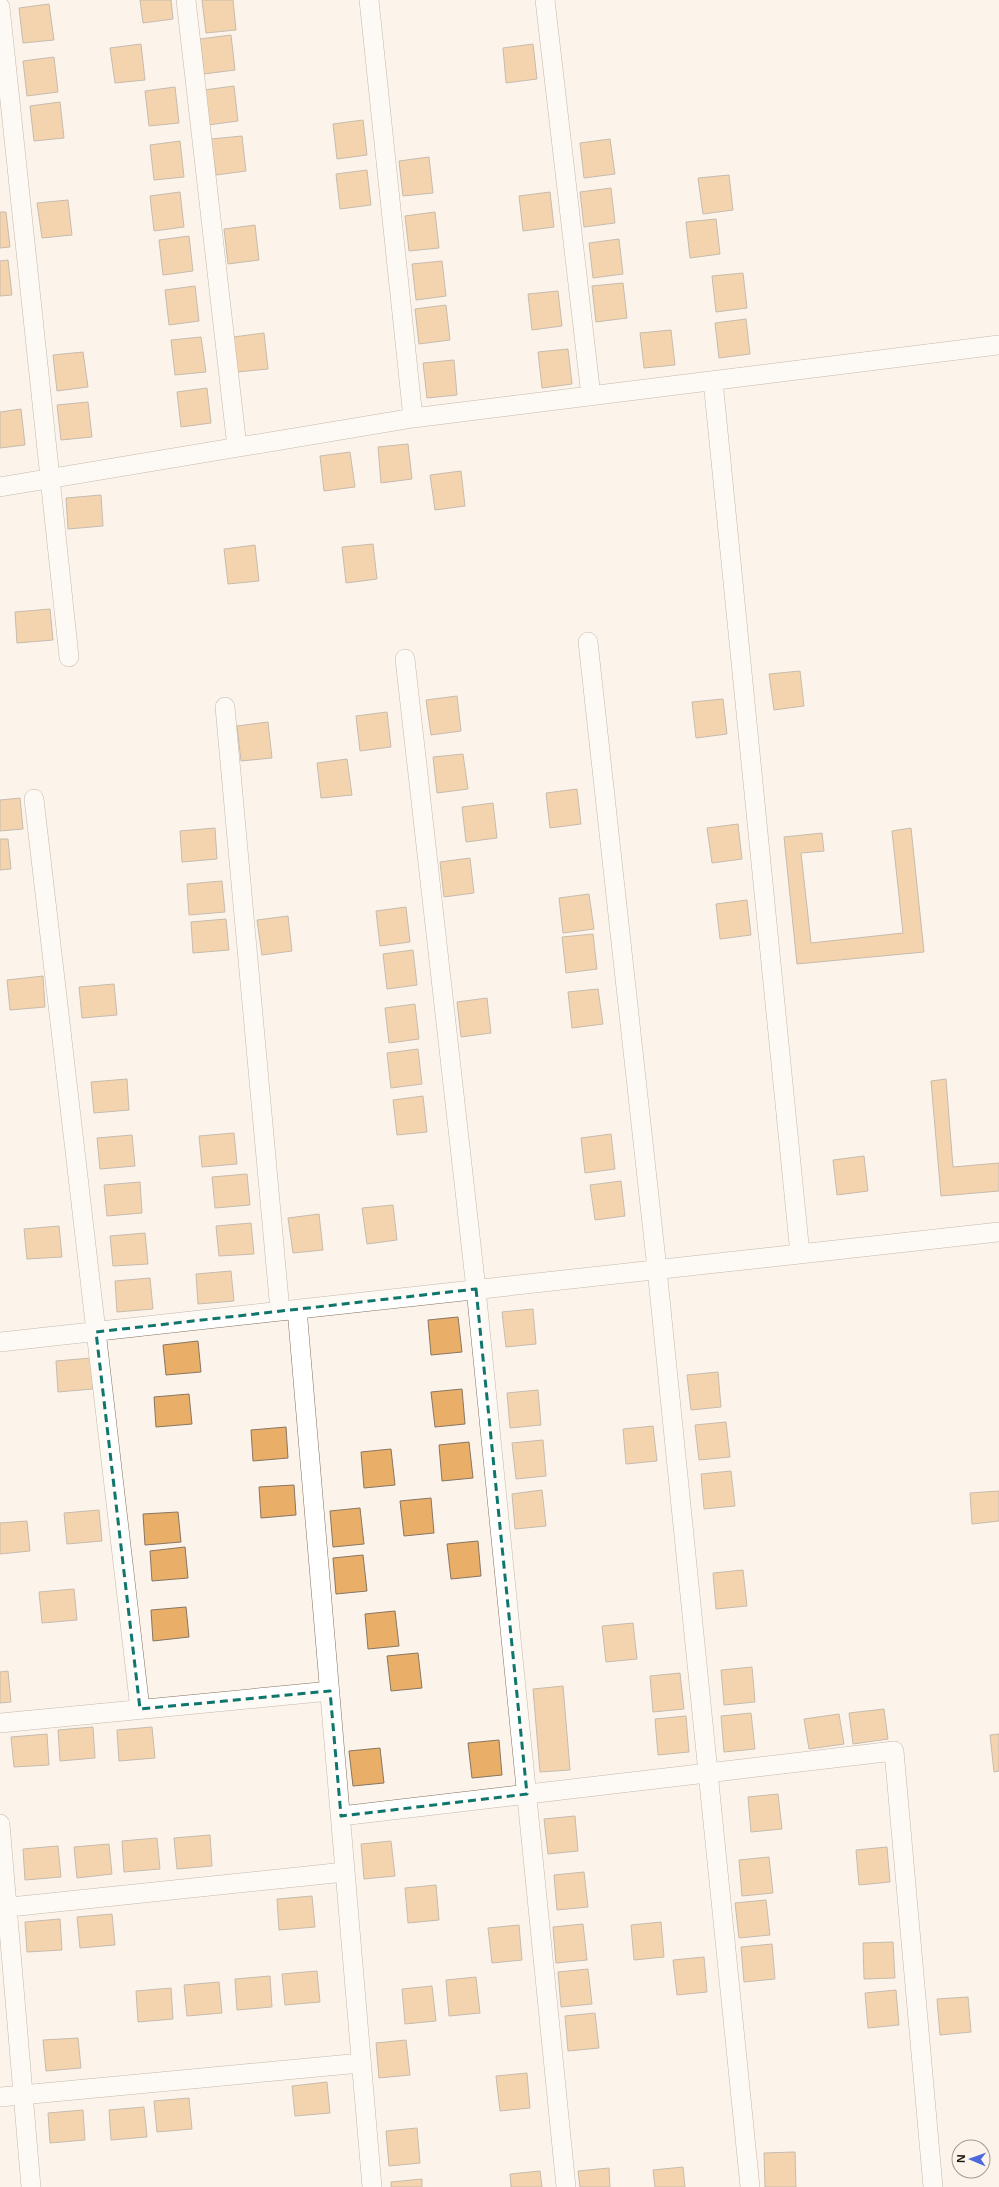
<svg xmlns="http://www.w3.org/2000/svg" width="999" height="2187" font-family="'Noto Sans',sans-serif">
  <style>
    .building { fill: #e9ae67; stroke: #887662 }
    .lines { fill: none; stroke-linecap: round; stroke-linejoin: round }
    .street-casing { stroke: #83715d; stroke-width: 20 }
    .street { stroke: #fff; stroke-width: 19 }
    .marked { fill: none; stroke: #0f766e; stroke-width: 3; stroke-dasharray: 8 5; stroke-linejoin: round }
  </style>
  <rect width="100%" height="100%" fill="#fcf4eb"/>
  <path class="building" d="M140,0H171L173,19L143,23Z
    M202,0H233L236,30L206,33Z
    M49,4L54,40L23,43L19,8Z
    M231,35L235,70L204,74L200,39Z
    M141,44L145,80L115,83L110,48Z
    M533,44L537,79L506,83L503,48Z
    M54,57L58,92L27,96L23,61Z
    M234,86L238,121L208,125L204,90Z
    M175,87L179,123L149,126L145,91Z
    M60,102L64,138L34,141L30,106Z
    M363,120L367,155L337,159L333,124Z
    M242,136L246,171L216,175L211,139Z
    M610,139L615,174L584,178L580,143Z
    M180,141L184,177L154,180L150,145Z
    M429,157L433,193L403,196L399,161Z
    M367,170L371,205L340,209L336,174Z
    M729,175L733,210L703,214L698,178Z
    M611,188L615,223L584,227L580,192Z
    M180,192L184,227L154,231L150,196Z
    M550,192L554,227L523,231L519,196Z
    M68,200L72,235L42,238L37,203Z
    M0,212H6L10,247L0,248Z
    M435,212L439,248L409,251L405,216Z
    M716,219L720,254L690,258L686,222Z
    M255,225L259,260L228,264L224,229Z
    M189,236L193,271L163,275L159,240Z
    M619,239L623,274L593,278L589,243Z
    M8,260L12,295L0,296V261Z
    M442,261L446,296L416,300L412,264Z
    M743,273L747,308L716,312L712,276Z
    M623,283L627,318L596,322L592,286Z
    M195,286L199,321L169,325L165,290Z
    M558,291L562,326L532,330L528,294Z
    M446,305L450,340L419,344L415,309Z
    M746,319L750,354L719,358L715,323Z
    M671,330L675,365L644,368L640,333Z
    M264,333L268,369L237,372L233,337Z
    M201,337L206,372L175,375L171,340Z
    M568,349L572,384L542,388L538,352Z
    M83,352L88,387L57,391L53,355Z
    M454,360L457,395L427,398L423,363Z
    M207,388L211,423L181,427L177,392Z
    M88,402L92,437L61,440L57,405Z
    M21,409L25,445L0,448V412Z
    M408,444L412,479L381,483L378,447Z
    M350,452L355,487L324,491L320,456Z
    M461,471L465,506L435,510L430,475Z
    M101,495L103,526L68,529L66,498Z
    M373,544L377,579L346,583L342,547Z
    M255,545L259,581L228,584L224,549Z
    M50,609L53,640L17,643L15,612Z
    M800,671L804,706L774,710L769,674Z
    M457,696L461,731L431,735L426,700Z
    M723,699L727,734L696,738L692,702Z
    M387,712L391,747L360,751L356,716Z
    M268,722L272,758L241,761L237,726Z
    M463,754L468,789L437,793L433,757Z
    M347,759L352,795L321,798L317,763Z
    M577,789L581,824L550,828L546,793Z
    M20,798L23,829L0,831V800Z
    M493,803L497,838L466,842L462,807Z
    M738,824L742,859L712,863L707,828Z
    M215,828L217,859L182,862L180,831Z
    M911,828L924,952L797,964L784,837L822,833L824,851L801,853L811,943L903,933L892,831Z
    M0,839H8L11,869L0,870Z
    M470,858L474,893L444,897L440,862Z
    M222,881L225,912L189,915L187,884Z
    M589,894L594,929L563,933L559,898Z
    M747,900L751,935L720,939L716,904Z
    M406,907L410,942L380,946L376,911Z
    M288,916L292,951L262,955L257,920Z
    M226,919L229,950L193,953L191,922Z
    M593,934L597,969L566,973L562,937Z
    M413,950L417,985L387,989L383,954Z
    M43,976L45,1007L10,1010L7,980Z
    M114,984L117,1015L82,1018L79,987Z
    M598,989L603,1024L572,1028L568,992Z
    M487,998L491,1033L461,1037L457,1002Z
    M415,1004L419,1039L389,1043L385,1008Z
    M418,1049L422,1084L391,1088L387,1053Z
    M127,1079L129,1110L94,1113L91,1082Z
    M946,1079L953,1167L999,1163V1191L941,1196L931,1081Z
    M423,1096L427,1132L397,1135L393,1100Z
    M234,1133L237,1164L202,1167L199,1136Z
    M611,1134L615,1169L585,1173L581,1138Z
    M132,1135L135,1166L100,1169L97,1138Z
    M864,1156L868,1191L837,1195L833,1160Z
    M247,1174L250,1205L215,1208L212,1177Z
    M621,1181L625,1216L595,1220L590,1185Z
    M140,1182L142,1213L107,1216L104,1185Z
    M393,1205L397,1240L367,1244L362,1208Z
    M319,1214L323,1250L293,1253L288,1218Z
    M251,1223L254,1254L219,1256L216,1226Z
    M59,1226L62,1257L27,1259L24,1229Z
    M145,1233L148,1264L113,1266L110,1236Z
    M231,1271L234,1301L198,1304L196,1274Z
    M150,1278L153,1309L117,1312L115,1281Z
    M533,1309L536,1344L506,1347L502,1312Z
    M458,1317L462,1352L431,1355L428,1320Z
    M198,1341L201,1372L166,1375L163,1345Z
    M91,1358L93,1389L58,1392L56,1361Z
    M718,1372L721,1407L691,1410L687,1375Z
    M462,1389L465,1424L435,1427L431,1392Z
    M538,1390L541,1425L510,1428L507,1393Z
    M189,1394L192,1424L156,1427L154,1397Z
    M726,1422L730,1457L699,1460L695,1425Z
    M653,1426L657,1461L626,1464L623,1429Z
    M286,1427L288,1458L253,1461L251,1430Z
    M543,1440L546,1476L516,1479L512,1443Z
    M469,1442L473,1478L442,1481L439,1445Z
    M391,1449L395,1485L364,1488L361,1452Z
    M731,1471L735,1506L704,1509L701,1474Z
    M294,1485L296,1515L261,1518L259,1487Z
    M542,1490L546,1526L515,1529L512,1494Z
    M999,1491V1521L972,1524L970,1493Z
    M431,1498L434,1533L404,1536L400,1501Z
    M360,1508L364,1544L333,1547L330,1511Z
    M99,1510L102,1541L67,1544L64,1513Z
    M178,1512L181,1542L145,1545L143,1514Z
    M27,1521L30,1551L0,1554V1523Z
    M478,1541L481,1576L451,1579L447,1544Z
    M185,1547L188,1578L152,1581L150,1551Z
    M363,1555L367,1591L336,1594L333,1558Z
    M743,1570L747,1606L716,1609L713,1573Z
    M74,1589L77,1620L42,1623L39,1592Z
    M186,1607L189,1637L153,1641L151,1610Z
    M395,1611L399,1646L368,1649L365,1614Z
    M633,1623L637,1659L606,1662L602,1626Z
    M418,1653L422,1688L391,1691L387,1656Z
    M752,1667L755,1702L724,1705L721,1670Z
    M8,1671L11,1702L0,1703V1672Z
    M680,1673L684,1709L653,1712L650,1676Z
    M563,1686L570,1770L540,1772L533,1689Z
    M884,1709L888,1739L853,1744L849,1713Z
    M751,1713L755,1749L724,1752L721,1716Z
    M839,1714L844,1744L809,1749L804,1719Z
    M686,1716L689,1752L658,1755L655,1719Z
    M93,1727L95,1758L60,1761L58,1730Z
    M152,1727L155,1758L119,1761L117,1730Z
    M47,1734L49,1765L14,1767L11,1737Z
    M999,1734V1771L994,1772L990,1735Z
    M499,1740L502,1775L472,1778L468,1743Z
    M380,1748L384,1783L353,1786L349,1751Z
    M778,1794L782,1829L751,1832L748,1797Z
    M575,1816L578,1851L548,1854L544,1819Z
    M210,1835L212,1866L177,1869L174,1838Z
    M157,1838L160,1869L124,1872L122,1841Z
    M391,1841L395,1876L364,1879L361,1844Z
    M109,1844L112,1874L77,1878L74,1847Z
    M58,1846L61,1877L25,1880L23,1849Z
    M887,1847L890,1882L859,1885L856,1850Z
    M769,1857L773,1893L742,1896L739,1860Z
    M584,1872L588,1907L557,1910L554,1875Z
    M436,1885L439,1920L408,1923L405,1888Z
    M312,1896L315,1927L279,1930L277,1899Z
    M766,1900L770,1935L739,1938L735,1903Z
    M112,1914L115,1945L80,1948L77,1917Z
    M60,1919L62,1950L27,1952L25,1922Z
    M661,1922L664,1957L634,1960L631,1925Z
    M583,1924L587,1960L556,1963L553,1927Z
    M519,1925L522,1960L492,1963L488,1928Z
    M893,1942L895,1978L864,1979L863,1943Z
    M772,1944L775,1979L744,1982L741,1947Z
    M704,1957L707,1992L677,1995L673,1960Z
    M588,1969L592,2004L561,2007L558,1972Z
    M317,1971L320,2002L285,2005L282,1974Z
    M270,1976L272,2007L237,2010L235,1979Z
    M476,1977L480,2013L449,2016L446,1980Z
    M219,1982L222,2013L187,2016L184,1985Z
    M432,1986L436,2021L405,2024L402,1989Z
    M171,1988L173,2019L138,2022L136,1991Z
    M896,1990L899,2025L868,2028L865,1993Z
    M968,1997L971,2032L940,2035L937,1999Z
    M595,2013L599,2048L568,2051L565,2016Z
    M78,2038L81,2068L46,2071L43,2040Z
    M406,2040L410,2075L379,2078L376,2043Z
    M527,2073L530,2108L500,2111L496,2076Z
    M327,2082L330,2113L295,2116L292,2086Z
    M189,2098L192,2129L157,2132L154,2101Z
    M144,2107L147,2137L111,2140L109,2110Z
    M83,2110L85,2140L50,2143L48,2113Z
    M417,2128L420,2163L389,2166L386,2131Z
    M795,2152L796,2187H765L764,2153Z
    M683,2167L685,2187H655L653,2170Z
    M609,2168L610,2187H580L578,2171Z
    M540,2171L542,2187H511L510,2174Z
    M422,2179V2187H391V2182Z"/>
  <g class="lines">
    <defs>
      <path id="street" d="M186,0L237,447
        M369,0L413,418
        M545,0L591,396
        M0,7L69,657
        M713,381L800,1254
        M0,487L413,418L999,345
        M588,642L657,1269L750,2187
        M405,659L476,1289L566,2187
        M225,707L280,1311
        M34,799L140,1709
        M297,1309L372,2187
        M0,1342L999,1232
        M0,1723L330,1691
        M341,1816L894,1751L933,2187
        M0,1824L31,2187
        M0,1908L345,1872
        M0,2097L361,2063"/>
    </defs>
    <use href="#street" class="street-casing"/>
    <use href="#street" class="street"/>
  </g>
  <path d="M0 0H999V2187H0ZM476,1289L527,1794L341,1816L330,1691L140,1709L96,1332Z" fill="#fcf4eb" fill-opacity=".55" fill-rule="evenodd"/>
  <path class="marked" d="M476,1289L527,1794L341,1816L330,1691L140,1709L96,1332Z"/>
  <g transform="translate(971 2159) rotate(272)"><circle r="19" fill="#fcf4eb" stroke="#a39c93"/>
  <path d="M0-3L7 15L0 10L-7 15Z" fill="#4c69dd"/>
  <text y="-6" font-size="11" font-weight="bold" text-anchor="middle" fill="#1e170f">N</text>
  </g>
</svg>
